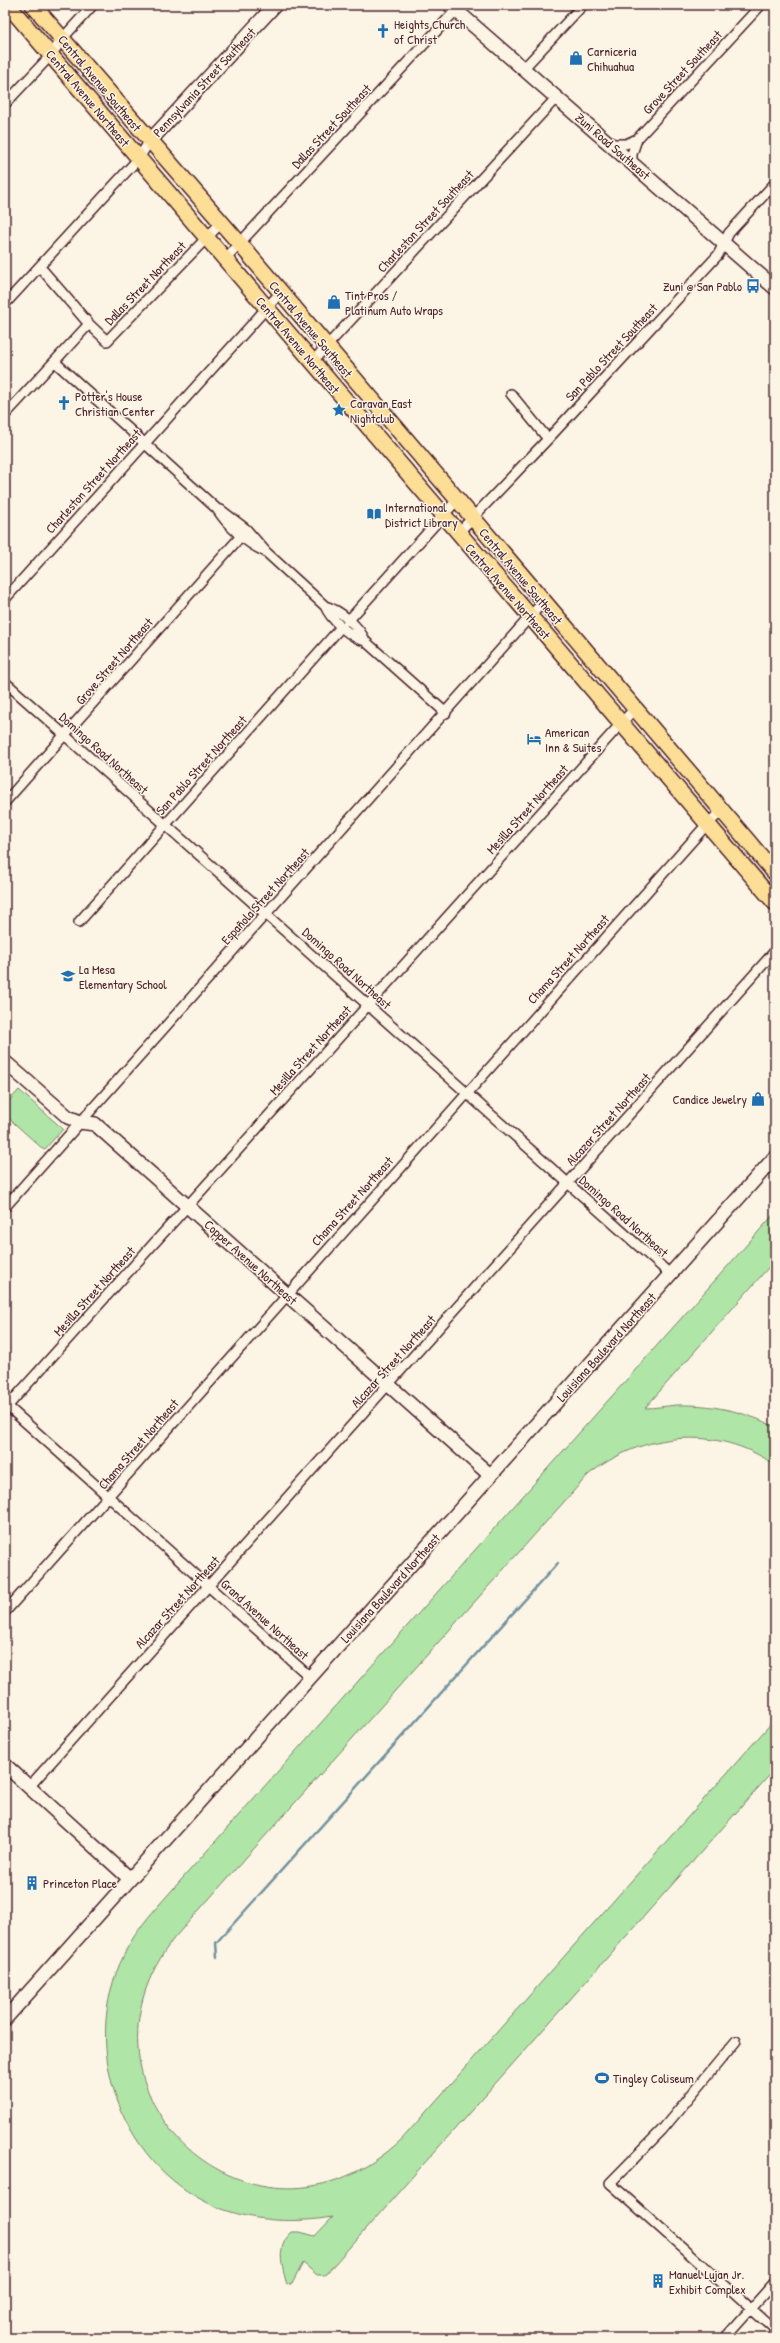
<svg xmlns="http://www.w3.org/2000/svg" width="780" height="2343" font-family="'Patrick Hand',sans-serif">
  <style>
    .green { fill: #afe5a7; stroke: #7c8269 }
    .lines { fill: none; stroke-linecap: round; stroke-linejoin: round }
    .stream { stroke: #73929f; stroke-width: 2.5 }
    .street-casing { stroke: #4a1f2b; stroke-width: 12 }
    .secondary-casing { stroke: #4a1f2b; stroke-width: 16 }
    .primary-casing { stroke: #4a1f2b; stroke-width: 18 }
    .street { stroke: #fcf5e5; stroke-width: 9 }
    .secondary { stroke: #fcf5e5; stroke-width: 13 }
    .primary { stroke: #fdde96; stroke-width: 15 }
    .labels { text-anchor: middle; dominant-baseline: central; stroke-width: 3; stroke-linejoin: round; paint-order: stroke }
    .poi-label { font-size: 13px; fill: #4a1f2b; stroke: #fcf5e5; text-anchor: start }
    .street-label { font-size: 13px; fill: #4a1f2b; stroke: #fcf5e5 }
  </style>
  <rect width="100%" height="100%" fill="#fcf5e5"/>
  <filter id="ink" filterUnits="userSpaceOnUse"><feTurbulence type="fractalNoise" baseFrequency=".025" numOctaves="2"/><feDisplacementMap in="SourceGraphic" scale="8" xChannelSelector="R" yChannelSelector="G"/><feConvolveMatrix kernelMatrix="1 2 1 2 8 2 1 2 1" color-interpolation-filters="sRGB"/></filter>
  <g filter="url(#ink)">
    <path class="green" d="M19,1090L63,1129L44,1150L5,1115V1105Z
      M775,1213V1260L645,1408C655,1408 666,1406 676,1405C711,1404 744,1411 775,1427V1465C717,1424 642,1432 588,1475L175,1937C53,2092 256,2278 402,2139L775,1719V1769L325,2275H317L303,2263L292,2284L287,2285C282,2266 275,2247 292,2232H300L315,2236L333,2217C295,2223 258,2222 222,2209C123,2172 77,2048 124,1955C132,1937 144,1922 157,1907Z"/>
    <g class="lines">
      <path class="stream" d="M217,1957L216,1943L558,1563"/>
      <defs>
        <path id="street" d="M524,68L583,5
          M5,104L52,54L62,39L93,5
          M611,144H626L637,139L761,5
          M632,163V154L637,139
          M225,259L456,10
          M40,267L89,324L107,341L221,223
          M5,304L139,158L149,142
          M55,362L217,509C228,526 247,544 266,552
          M312,362L557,97
          M511,394L548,439
          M5,415L89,324
          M221,510L246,529L266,552L325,606C331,620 350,637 365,641
          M458,533L548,439L718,255L729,233L775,183
          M5,599L281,292
          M325,606C340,610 360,627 365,641L446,713
          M348,621L457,500
          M5,682L670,1274
          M5,802L241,536
          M79,922L342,626
          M5,1207L543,602
          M5,1404L310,1677
          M5,1409L635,708
          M5,1612L701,831L722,810
          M29,1787L775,951
          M736,2041L662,2130L610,2183L775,2330
          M725,2338L775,2282"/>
        <path id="secondary" d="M450,5L775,288
          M149,142L275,5
          M5,1062L68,1117L80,1122L95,1124L490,1475
          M5,1765L130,1879
          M5,2019L775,1157"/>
        <path id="primary" d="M8,5L775,903
          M33,5L240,244L775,873"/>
      </defs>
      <use href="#street" class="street-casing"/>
      <use href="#secondary" class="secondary-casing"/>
      <use href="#primary" class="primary-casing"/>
      <use href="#street" class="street"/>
      <use href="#secondary" class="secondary"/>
      <use href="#primary" class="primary"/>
    </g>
  </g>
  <defs>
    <symbol id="church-bare" viewBox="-9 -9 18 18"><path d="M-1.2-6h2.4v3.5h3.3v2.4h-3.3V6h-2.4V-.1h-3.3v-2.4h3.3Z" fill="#1f6fb2" stroke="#fcf5e5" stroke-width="2.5" paint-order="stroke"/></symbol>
    <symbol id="shop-bare" viewBox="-9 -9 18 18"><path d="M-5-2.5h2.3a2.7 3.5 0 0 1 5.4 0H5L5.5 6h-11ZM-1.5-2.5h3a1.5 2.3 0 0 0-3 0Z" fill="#1f6fb2" stroke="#fcf5e5" stroke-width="2.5" paint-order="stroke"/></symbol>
    <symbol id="bus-bare" viewBox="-9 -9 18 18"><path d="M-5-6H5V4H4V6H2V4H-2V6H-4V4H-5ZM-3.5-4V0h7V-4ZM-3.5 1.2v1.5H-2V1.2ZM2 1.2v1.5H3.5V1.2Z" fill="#1f6fb2" stroke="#fcf5e5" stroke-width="2.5" paint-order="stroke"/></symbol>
    <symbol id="sight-bare" viewBox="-9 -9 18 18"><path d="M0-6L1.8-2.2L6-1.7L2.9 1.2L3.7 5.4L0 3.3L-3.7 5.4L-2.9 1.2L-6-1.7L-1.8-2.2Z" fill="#1f6fb2" stroke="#fcf5e5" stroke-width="2.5" paint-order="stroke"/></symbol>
    <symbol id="library-bare" viewBox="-9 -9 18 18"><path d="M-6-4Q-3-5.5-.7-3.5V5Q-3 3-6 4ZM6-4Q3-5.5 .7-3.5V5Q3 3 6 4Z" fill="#1f6fb2" stroke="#fcf5e5" stroke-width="2.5" paint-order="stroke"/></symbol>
    <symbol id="hotel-bare" viewBox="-9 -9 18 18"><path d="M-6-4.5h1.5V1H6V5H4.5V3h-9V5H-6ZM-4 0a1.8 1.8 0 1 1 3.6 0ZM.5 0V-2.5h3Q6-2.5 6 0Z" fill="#1f6fb2" stroke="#fcf5e5" stroke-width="2.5" paint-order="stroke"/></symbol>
    <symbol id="school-bare" viewBox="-9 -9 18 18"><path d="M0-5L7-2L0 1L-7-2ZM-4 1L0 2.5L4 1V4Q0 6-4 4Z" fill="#1f6fb2" stroke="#fcf5e5" stroke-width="2.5" paint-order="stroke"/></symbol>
    <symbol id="building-bare" viewBox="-9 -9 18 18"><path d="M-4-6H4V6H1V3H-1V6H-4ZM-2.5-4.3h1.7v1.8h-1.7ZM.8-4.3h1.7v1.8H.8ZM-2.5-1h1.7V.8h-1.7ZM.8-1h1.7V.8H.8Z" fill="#1f6fb2" stroke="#fcf5e5" stroke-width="2.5" paint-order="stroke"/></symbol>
    <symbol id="stadium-bare" viewBox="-9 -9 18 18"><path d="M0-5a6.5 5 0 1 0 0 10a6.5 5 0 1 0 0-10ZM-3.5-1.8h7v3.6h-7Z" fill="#1f6fb2" stroke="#fcf5e5" stroke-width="2.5" paint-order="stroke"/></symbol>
  </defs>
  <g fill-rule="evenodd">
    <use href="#church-bare" x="373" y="21" width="20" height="20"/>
    <use href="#shop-bare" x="566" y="48" width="20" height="20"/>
    <use href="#bus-bare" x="743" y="276" width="20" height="20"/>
    <use href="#shop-bare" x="324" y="292" width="20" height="20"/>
    <use href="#church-bare" x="54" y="393" width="20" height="20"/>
    <use href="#sight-bare" x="329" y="400" width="20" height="20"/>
    <use href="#library-bare" x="364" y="504" width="20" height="20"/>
    <use href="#hotel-bare" x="524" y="729" width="20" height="20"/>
    <use href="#school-bare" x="58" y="966" width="20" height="20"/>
    <use href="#shop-bare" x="748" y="1089" width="20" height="20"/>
    <use href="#building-bare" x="22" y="1873" width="20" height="20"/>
    <use href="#stadium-bare" x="592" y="2068" width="20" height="20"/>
    <use href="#building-bare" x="648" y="2271" width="20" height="20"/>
  </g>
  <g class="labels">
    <g class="poi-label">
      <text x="394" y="24">Heights Church<tspan x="394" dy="15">of Christ</tspan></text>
      <text x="587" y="51">Carniceria<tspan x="587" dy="15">Chihuahua</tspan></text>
      <text x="742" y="286" text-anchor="end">Zuni @ San Pablo</text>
      <text x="345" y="295">Tint Pros /<tspan x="345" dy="15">Platinum Auto Wraps</tspan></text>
      <text x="75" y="396">Potter's House<tspan x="75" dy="15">Christian Center</tspan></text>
      <text x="350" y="403">Caravan East<tspan x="350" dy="15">Nightclub</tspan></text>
      <text x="385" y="507">International<tspan x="385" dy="15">District Library</tspan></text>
      <text x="545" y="732">American<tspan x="545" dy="15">Inn &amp; Suites</tspan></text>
      <text x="79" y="969">La Mesa<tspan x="79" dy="15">Elementary School</tspan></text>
      <text x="747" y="1099" text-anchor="end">Candice Jewelry</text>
      <text x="43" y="1883">Princeton Place</text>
      <text x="613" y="2078">Tingley Coliseum</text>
      <text x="669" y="2274">Manuel Lujan Jr.<tspan x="669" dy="15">Exhibit Complex</tspan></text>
    </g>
    <g class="street-label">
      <text transform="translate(682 72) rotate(-47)">Grove Street Southeast</text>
      <text transform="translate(204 82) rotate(-47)">Pennsylvania Street Southeast</text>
      <text transform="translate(100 83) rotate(50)">Central Avenue Southeast</text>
      <text transform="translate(88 98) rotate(50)">Central Avenue Northeast</text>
      <text transform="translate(331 126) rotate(-47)">Dallas Street Southeast</text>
      <text transform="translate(613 146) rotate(41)">Zuni Road Southeast</text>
      <text transform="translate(425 221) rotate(-47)">Charleston Street Southeast</text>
      <text transform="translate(145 283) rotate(-46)">Dallas Street Northeast</text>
      <text transform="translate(311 329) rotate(50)">Central Avenue Southeast</text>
      <text transform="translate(298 345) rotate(50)">Central Avenue Northeast</text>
      <text transform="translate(611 352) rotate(-47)">San Pablo Street Southeast</text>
      <text transform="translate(93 481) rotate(-48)">Charleston Street Northeast</text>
      <text transform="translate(521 576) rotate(50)">Central Avenue Southeast</text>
      <text transform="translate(508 591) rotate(49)">Central Avenue Northeast</text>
      <text transform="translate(114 661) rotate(-49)">Grove Street Northeast</text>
      <text transform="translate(104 753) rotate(42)">Domingo Road Northeast</text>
      <text transform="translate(201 765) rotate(-48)">San Pablo Street Northeast</text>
      <text transform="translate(527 809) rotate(-48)">Mesilla Street Northeast</text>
      <text transform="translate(265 896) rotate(-48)">Española Street Northeast</text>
      <text transform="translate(568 959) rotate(-48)">Chama Street Northeast</text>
      <text transform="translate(347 968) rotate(42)">Domingo Road Northeast</text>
      <text transform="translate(310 1050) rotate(-48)">Mesilla Street Northeast</text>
      <text transform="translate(608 1119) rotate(-48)">Alcazar Street Northeast</text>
      <text transform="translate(352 1201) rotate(-48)">Chama Street Northeast</text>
      <text transform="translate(624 1216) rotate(42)">Domingo Road Northeast</text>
      <text transform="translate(251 1262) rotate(42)">Copper Avenue Northeast</text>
      <text transform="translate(94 1291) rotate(-48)">Mesilla Street Northeast</text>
      <text transform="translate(606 1347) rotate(-48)">Louisiana Boulevard Northeast</text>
      <text transform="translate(393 1361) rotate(-48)">Alcazar Street Northeast</text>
      <text transform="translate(138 1444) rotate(-49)">Chama Street Northeast</text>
      <text transform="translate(390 1588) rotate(-48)">Louisiana Boulevard Northeast</text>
      <text transform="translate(177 1602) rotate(-48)">Alcazar Street Northeast</text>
      <text transform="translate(265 1619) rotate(42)">Grand Avenue Northeast</text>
    </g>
  </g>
  <rect width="780" height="2343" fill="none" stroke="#fcf5e5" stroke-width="20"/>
  <rect x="10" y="10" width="760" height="2323" fill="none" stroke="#4a1f2b" stroke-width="1.5" filter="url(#ink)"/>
</svg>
